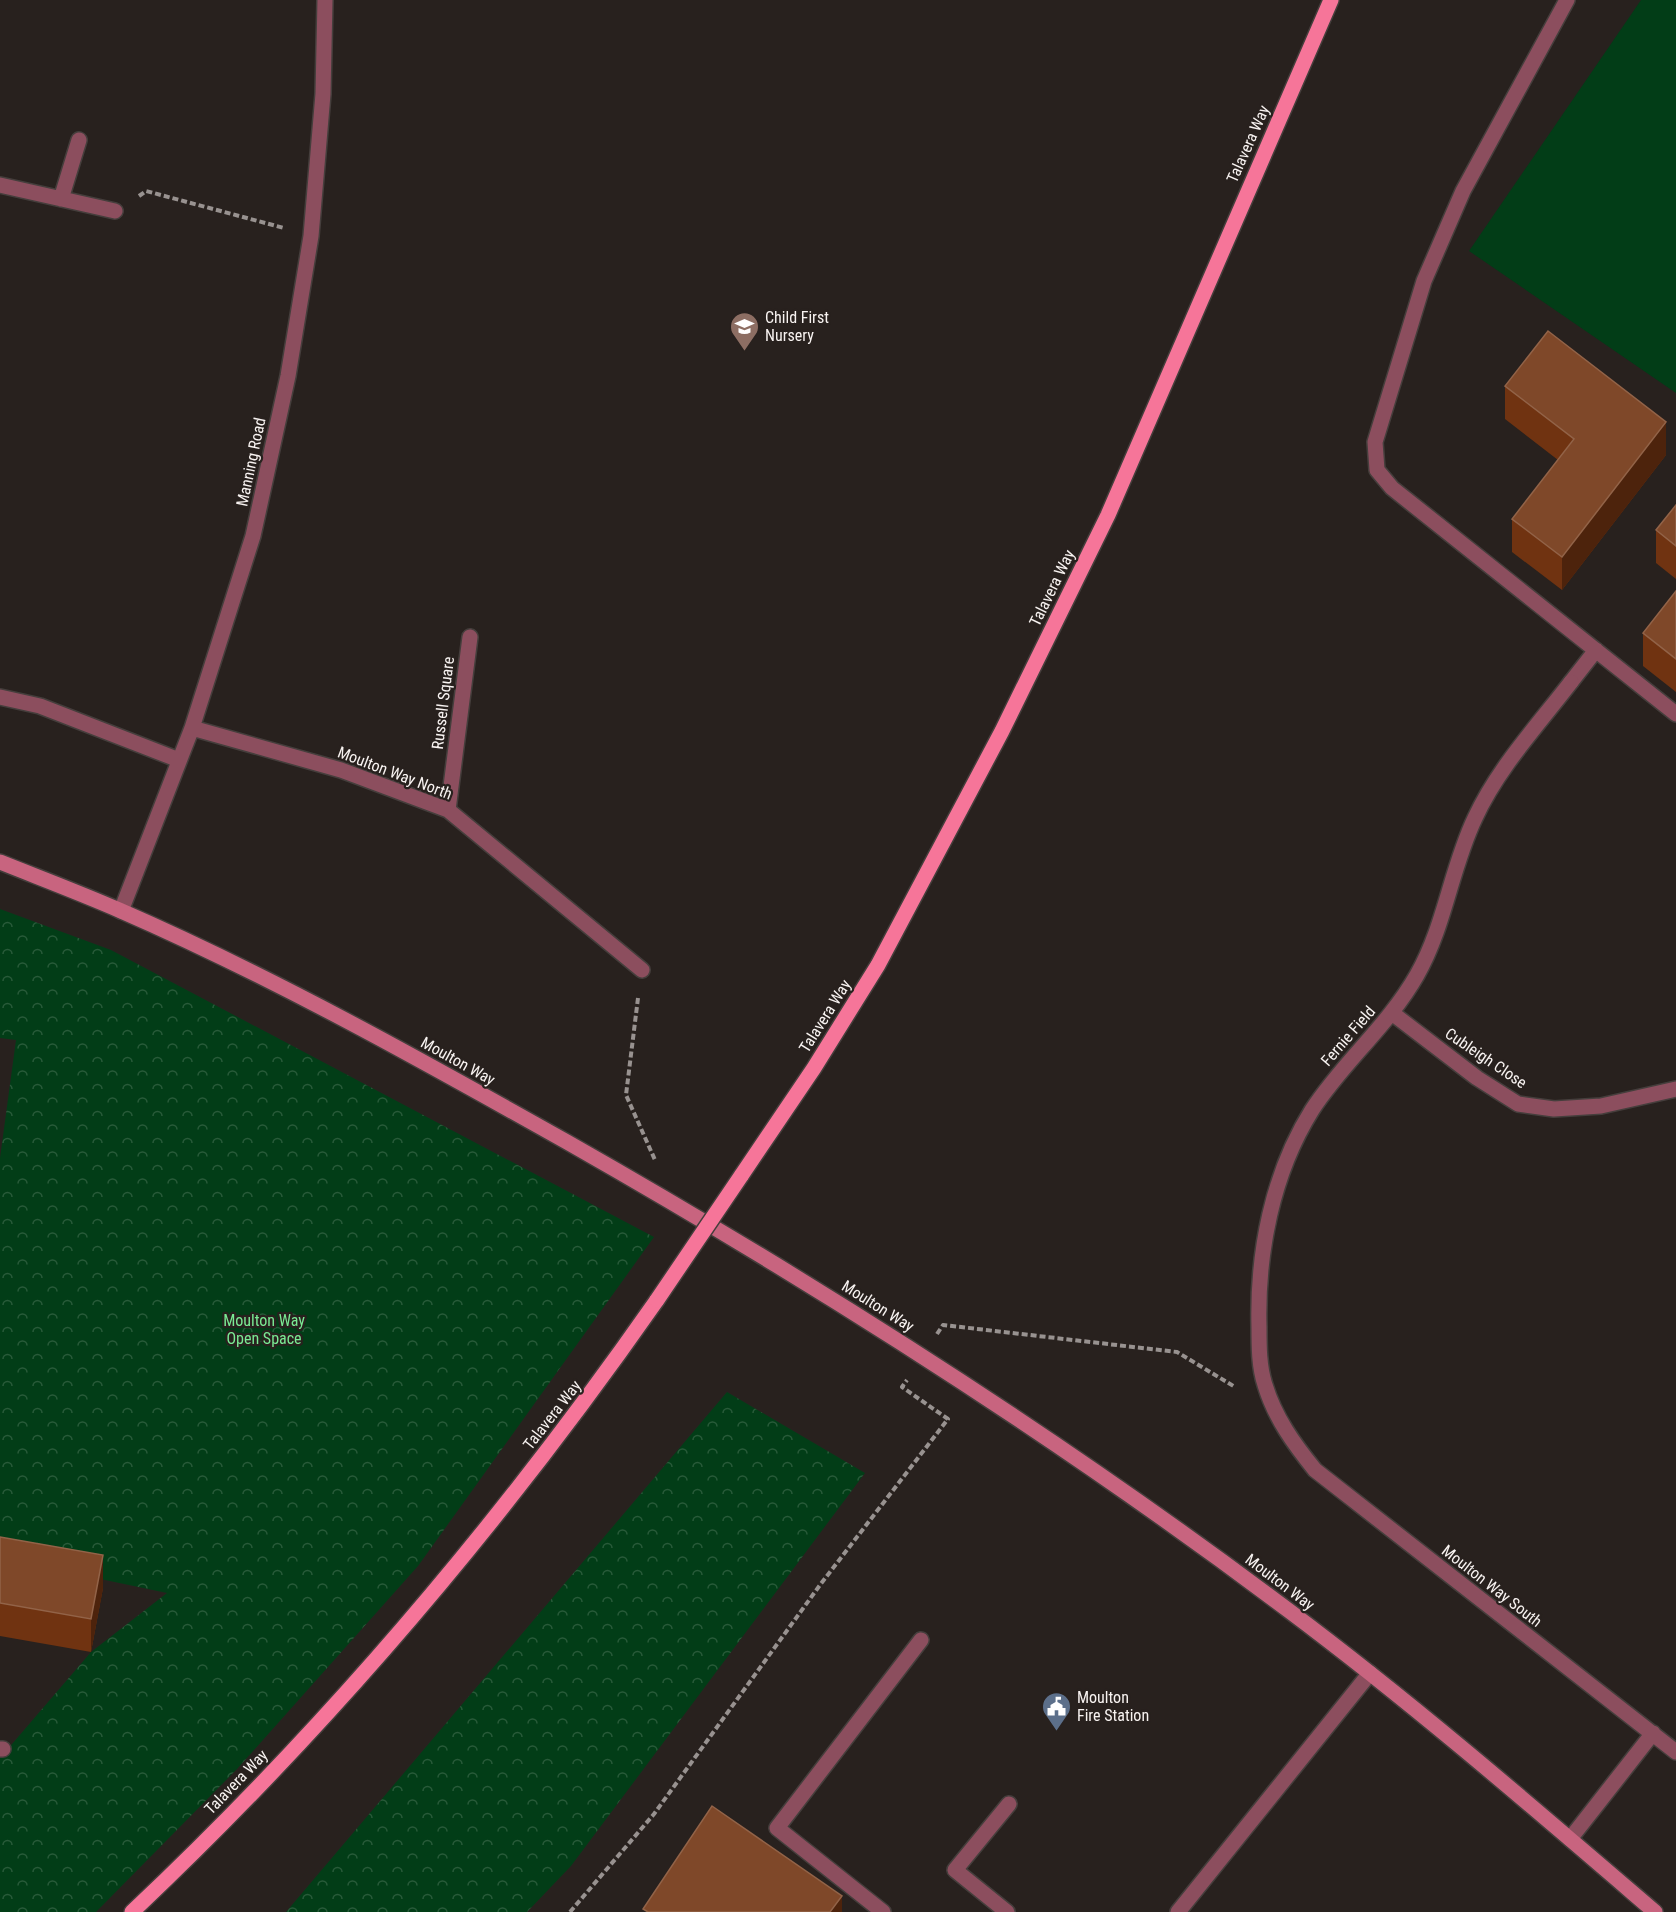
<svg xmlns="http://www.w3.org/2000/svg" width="1676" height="1912" font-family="'Roboto Condensed',sans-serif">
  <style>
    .forest { fill: url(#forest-crowns) }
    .park { fill: #023d17 }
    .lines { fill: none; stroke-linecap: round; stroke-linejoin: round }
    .lane-casing { stroke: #453e3c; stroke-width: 18 }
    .street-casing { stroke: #453e3c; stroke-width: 18 }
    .secondary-casing { stroke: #453e3c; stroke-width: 18 }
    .primary-casing { stroke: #453e3c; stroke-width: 18 }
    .path { stroke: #989290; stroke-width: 4; stroke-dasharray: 6 3; stroke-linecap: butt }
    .lane { stroke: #8c4e5e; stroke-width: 15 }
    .street { stroke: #8c4e5e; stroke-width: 15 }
    .secondary { stroke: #c8647f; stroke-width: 15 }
    .primary { stroke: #f67599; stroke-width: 15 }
    .primary-bridge-casing { stroke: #453e3c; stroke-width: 18; stroke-linecap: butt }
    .primary-bridge { stroke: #f67599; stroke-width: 15 }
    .wall { fill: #703311 }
    .shaded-wall { fill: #4d230c }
    .building { fill: #7f4829; stroke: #926348; stroke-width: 1.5 }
    .labels { text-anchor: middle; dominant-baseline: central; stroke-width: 4.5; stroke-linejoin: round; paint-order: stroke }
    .street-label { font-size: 16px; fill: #f8f3f1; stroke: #28211e }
    .poi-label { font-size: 16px; fill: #f8f3f1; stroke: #28211e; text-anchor: start }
    .park-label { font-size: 16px; fill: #7aeb94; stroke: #28211e }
  </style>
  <defs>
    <pattern id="forest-crowns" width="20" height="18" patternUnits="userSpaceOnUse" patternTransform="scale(1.5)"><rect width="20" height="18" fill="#023d17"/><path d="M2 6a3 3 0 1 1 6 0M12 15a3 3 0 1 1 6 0" fill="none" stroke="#285a39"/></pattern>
  </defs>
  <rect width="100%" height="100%" fill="#28211e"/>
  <path class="forest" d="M0,909L111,950L654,1237L418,1566L237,1769L96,1912H0V1758L91,1652L167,1593L0,1558V1158L16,1040L0,1038Z
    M727,1392L865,1473L571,1866L527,1912H286Z"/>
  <path class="park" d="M1641,0H1676V393L1469,251Z"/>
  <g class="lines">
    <defs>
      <path id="lane" d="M1567,0L1463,191L1424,281L1375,442L1377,470L1392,488L1676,714
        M1571,682L1596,650
        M0,1749H3
        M883,1912L777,1828L921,1640
        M1007,1912L955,1870L1009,1804
        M1178,1912L1370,1673"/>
      <path id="street" d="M0,185L115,211
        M61,199L79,140
        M1571,682C1538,725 1498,768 1475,818C1451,868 1445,926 1417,975C1388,1026 1343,1062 1312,1110C1272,1174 1257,1253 1259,1327C1259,1346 1259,1367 1265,1385C1275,1418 1294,1444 1315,1470L1676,1752
        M0,697L40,706L179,760
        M192,728L341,770L448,810L642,970
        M448,810L470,637
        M121,911L192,728L253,536L288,376L311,236L323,94L325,0
        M1392,1013L1477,1078L1518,1104L1554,1109L1601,1106L1676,1089
        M1570,1839L1653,1733"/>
      <path id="secondary" d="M0,862C40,878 80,893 119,910C273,977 421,1060 567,1142C817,1284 1059,1438 1288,1610C1415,1705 1535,1809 1655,1912"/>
      <path id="primary" d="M741,1176L814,1068L878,965L1002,731L1108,515L1331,0
        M132,1912C327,1728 504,1519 657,1300"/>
    </defs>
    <use href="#lane" class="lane-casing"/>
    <use href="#street" class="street-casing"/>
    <use href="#secondary" class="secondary-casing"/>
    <use href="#primary" class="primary-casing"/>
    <path class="path" d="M139,196L146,191L284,228
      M638,998L626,1095L655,1160
      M937,1334L943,1325L1177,1352L1235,1387
      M570,1912L654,1814L820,1585L948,1419L902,1387L907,1380"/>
    <use href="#lane" class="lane"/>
    <use href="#street" class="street"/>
    <use href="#secondary" class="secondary"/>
    <use href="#primary" class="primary"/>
    <defs>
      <path id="primary-bridge" d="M657,1300L741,1176"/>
    </defs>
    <use href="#primary-bridge" class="primary-bridge-casing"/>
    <use href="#primary-bridge" class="primary-bridge"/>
  </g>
  <path class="wall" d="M1505,386L1666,455L1562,590L1512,552V519L1558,460L1505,419Z
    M1676,505V579L1656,563V530Z
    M1676,591V692L1643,666V633Z
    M0,1537L103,1588L91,1652L0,1636Z"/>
  <path class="shaded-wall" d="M1666,422V455L1562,590V557Z
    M103,1555V1588L91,1652V1619Z
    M842,1896V1912H830Z"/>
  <path class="building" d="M1548,331L1666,422L1562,557L1512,519L1574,439L1505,386Z
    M1676,505V546L1656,530Z
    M1676,591V659L1643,633Z
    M0,1537L103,1555L91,1619L0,1603Z
    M712,1806L842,1896L830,1912H648L643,1909Z"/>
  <defs>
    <symbol id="school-pin" viewBox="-11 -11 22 30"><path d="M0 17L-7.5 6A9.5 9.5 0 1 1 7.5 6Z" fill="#8d6e63" stroke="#28211e"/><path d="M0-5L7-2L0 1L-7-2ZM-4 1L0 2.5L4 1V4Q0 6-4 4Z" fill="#fff"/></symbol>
    <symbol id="civic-pin" viewBox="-11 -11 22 30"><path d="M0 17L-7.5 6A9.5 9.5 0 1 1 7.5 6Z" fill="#5c6f8a" stroke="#28211e"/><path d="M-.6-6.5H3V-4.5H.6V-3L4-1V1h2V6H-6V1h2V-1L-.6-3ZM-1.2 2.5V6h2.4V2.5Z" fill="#fff"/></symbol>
  </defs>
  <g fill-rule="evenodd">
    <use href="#school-pin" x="728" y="310" width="33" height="45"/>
    <use href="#civic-pin" x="1040" y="1690" width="33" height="45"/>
  </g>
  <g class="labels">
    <g class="street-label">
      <text transform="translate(1248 144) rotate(-66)">Talavera Way</text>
      <text transform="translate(251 462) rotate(-78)">Manning Road</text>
      <text transform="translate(1052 588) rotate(-64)">Talavera Way</text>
      <text transform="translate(443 703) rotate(-83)">Russell Square</text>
      <text transform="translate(395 773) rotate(21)">Moulton Way North</text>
      <text transform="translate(825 1016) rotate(-58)">Talavera Way</text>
      <text transform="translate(1348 1036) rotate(-49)">Fernie Field</text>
      <text transform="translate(1486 1058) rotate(34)">Cubleigh Close</text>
      <text transform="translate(458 1061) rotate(29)">Moulton Way</text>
      <text transform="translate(878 1306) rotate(32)">Moulton Way</text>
      <text transform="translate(552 1415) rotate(-52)">Talavera Way</text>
      <text transform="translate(1280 1582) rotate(37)">Moulton Way</text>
      <text transform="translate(1492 1586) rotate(38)">Moulton Way South</text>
      <text transform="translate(236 1782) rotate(-46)">Talavera Way</text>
    </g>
    <g class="poi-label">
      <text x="765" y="317">Child First<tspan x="765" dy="18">Nursery</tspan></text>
      <text x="1077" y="1697">Moulton<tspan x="1077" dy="18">Fire Station</tspan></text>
    </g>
    <g class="park-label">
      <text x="264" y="1320">Moulton Way<tspan x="264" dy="18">Open Space</tspan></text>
    </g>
  </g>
</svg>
